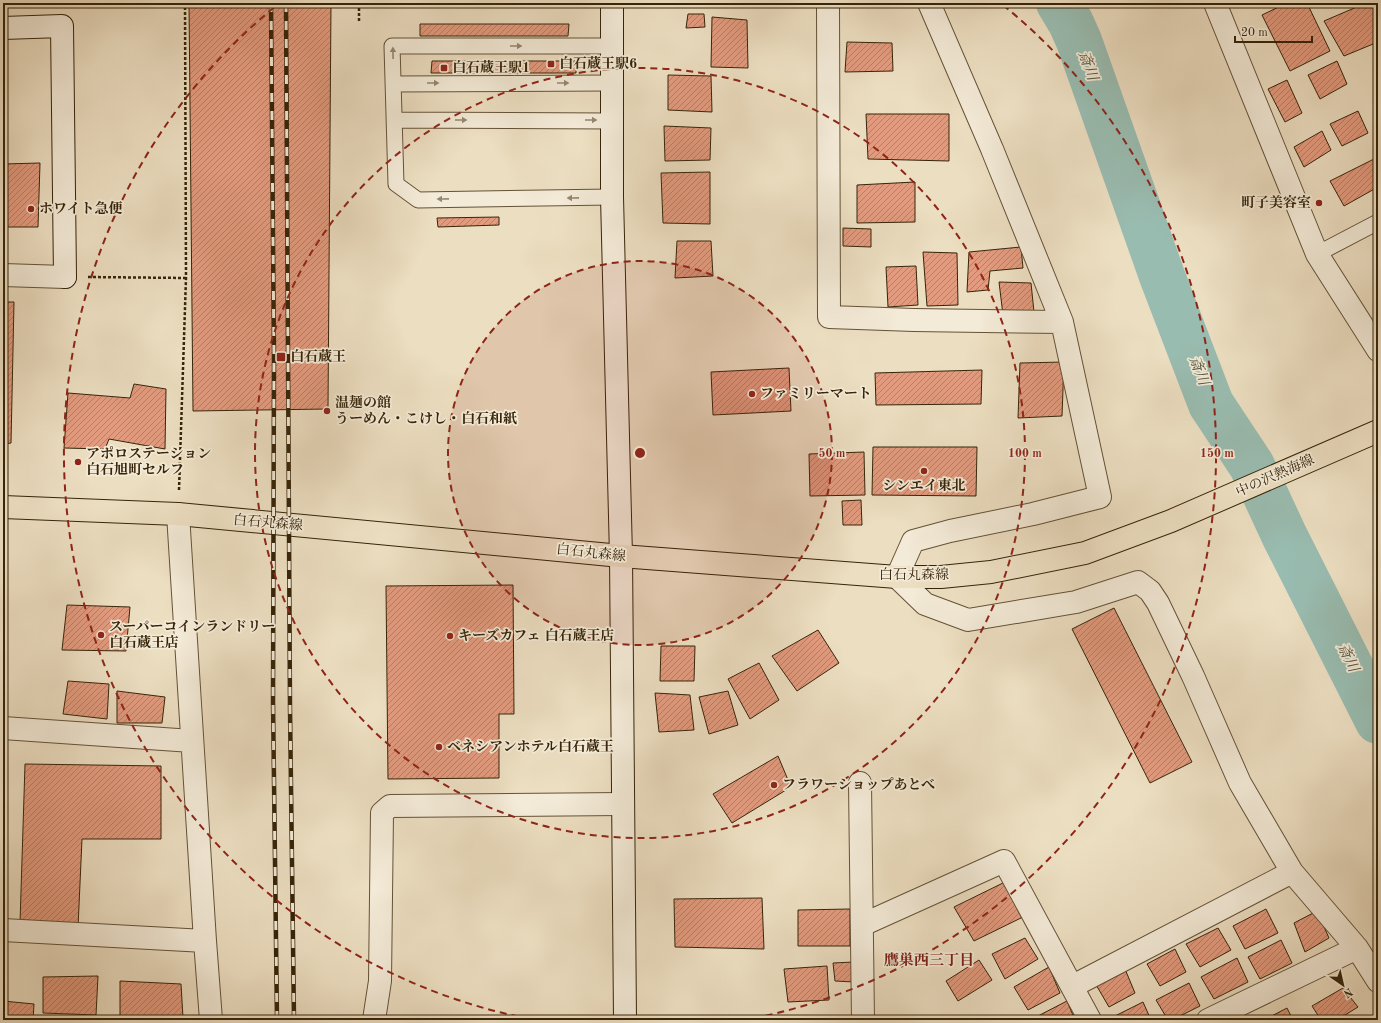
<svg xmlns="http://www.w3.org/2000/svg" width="1381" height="1023" font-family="'Old Standard TT','Noto Serif JP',serif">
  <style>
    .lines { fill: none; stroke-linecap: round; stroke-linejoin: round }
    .river { stroke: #99bcb0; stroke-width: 46 }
    .building { fill: url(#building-hatch); stroke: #362409 }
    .lane-casing { stroke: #645237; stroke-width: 17 }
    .street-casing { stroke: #645237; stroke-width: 24 }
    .secondary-casing { stroke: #362409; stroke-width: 24 }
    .primary-casing { stroke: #362409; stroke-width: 24 }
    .path { stroke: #362409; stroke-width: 2.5; stroke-dasharray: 3 2; stroke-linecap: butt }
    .lane { stroke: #f3ead7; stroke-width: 15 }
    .street { stroke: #f3ead7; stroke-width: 22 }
    .secondary { stroke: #f3ead7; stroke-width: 22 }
    .primary { stroke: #ecdec1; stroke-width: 22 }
    .rail-casing { stroke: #362409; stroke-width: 4.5 }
    .rail { stroke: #f3ead7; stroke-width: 3; stroke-dasharray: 9; stroke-linecap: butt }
    .oneway { fill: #948770 }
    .ring { fill: none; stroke: #8f2418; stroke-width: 2; stroke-dasharray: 7 5 }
    .poi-dot { fill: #8f2418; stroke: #f3ead7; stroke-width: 1.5 }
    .labels { text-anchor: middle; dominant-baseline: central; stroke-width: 3.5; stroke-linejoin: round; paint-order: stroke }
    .poi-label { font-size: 14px; font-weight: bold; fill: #362409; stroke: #f3ead7; text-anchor: start }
    .street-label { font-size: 14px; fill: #362409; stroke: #f3ead7 }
    .water-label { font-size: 15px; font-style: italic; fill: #54523b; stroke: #f3ead7 }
    .neighbourhood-label { font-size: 15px; font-weight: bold; fill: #7a1f14; stroke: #f3ead7 }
    .centre { fill: #8f2418; stroke: #f3ead7; stroke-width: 2 }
    .ring-label { font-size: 12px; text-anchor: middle; font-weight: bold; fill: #8f2418; stroke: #f3ead7; stroke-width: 3.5; stroke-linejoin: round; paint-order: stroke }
  </style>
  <defs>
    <pattern id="building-hatch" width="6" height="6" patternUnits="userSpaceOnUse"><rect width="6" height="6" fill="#e29b7f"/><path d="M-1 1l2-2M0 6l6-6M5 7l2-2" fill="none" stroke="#b87e66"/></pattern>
  </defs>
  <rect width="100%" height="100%" fill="#ecdec1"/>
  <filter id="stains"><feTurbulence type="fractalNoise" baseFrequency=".005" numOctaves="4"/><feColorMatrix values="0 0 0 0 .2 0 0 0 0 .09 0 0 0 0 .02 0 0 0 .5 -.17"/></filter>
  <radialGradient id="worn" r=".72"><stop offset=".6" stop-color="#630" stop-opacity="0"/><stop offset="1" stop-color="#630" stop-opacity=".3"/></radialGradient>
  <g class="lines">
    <path class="river" d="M1059,3L1071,23L1079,41L1162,276L1211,404L1252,466L1285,537L1378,721"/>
  </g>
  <path class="building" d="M189,3H331L328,409L193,411Z
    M1287,3H1307L1330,51L1290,71L1262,15Z
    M1366,3H1378V42L1344,56L1324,21Z
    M688,14H704L705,27L686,28Z
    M712,17L747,20L748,68L711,67Z
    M420,24H569L568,36H420Z
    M847,42L892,43L893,71L845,72Z
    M432,61H576V73H431Z
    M1337,61L1347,84L1320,99L1308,75Z
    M668,75L711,76L712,112L668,110Z
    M1287,80L1302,113L1285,122L1268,89Z
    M1358,111L1368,133L1342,146L1330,124Z
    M866,114H949V161L868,159Z
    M664,126L711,128L710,160L665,161Z
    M1322,131L1331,150L1304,167L1294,147Z
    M1374,159L1378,165V187L1344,206L1330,181Z
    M40,163L38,227H3V164Z
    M710,172V224L663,223L661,173Z
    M915,182V222L857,223V185Z
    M499,217V225L438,227L437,218Z
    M843,228L871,229V247L843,246Z
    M677,241H711L713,276L675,278Z
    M1021,247L1023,268L990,271L988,290L967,292L969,252Z
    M923,252L957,253L958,305L927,306Z
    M916,266L918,305L888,307L886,267Z
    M999,282L1031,283L1034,312L1003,315Z
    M3,302H14L11,443L3,444Z
    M1064,362L1062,416L1018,418L1020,363Z
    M789,368L791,411L713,415L711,372Z
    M982,370L981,404L876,405L875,373Z
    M134,384L166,389L165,449L109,439L105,449L64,448L68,393L130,398Z
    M873,447H977L976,496L872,495Z
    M864,452L865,495L810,496L809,454Z
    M861,500L862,525H843L842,501Z
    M513,585L514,714H499V778L388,779L386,586Z
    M67,605L130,607L126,651L62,650Z
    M1114,608L1192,762L1150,783L1072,629Z
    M818,630L839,663L797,691L772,656Z
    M661,646H695L694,681H660Z
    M759,663L779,700L750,719L728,679Z
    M68,681L109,684L107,719L63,714Z
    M117,691L165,697L162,723H117Z
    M728,691L738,725L709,734L699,697Z
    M655,693L690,695L694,730L659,732Z
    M778,756L791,787L732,823L713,794Z
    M25,764L161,766V839H82L78,928L20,923Z
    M1007,881L1023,917L974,941L954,907Z
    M762,898L764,949L675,947L674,899Z
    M850,909V946H798V910Z
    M1266,909L1278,933L1245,949L1233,926Z
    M1317,911L1329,938L1305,952L1294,923Z
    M1218,928L1231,950L1200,967L1186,944Z
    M1025,938L1038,959L1005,979L992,954Z
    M1281,940L1292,963L1260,979L1248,957Z
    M1175,949L1186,972L1160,986L1147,964Z
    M1237,958L1248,982L1214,999L1201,977Z
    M979,960L992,980L958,1001L946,981Z
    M854,962V982L835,981L833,963Z
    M827,966L829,1000L788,1002L784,969Z
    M1049,967L1060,993L1028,1010L1014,987Z
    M1125,969L1135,993L1109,1007L1095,983Z
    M98,976L96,1015L43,1013V977Z
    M120,981L181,984L183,1018H120Z
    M1189,983L1200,1006L1172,1020H1168L1156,1000Z
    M1343,988L1358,1007L1337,1020H1321L1312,1006Z
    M3,1001L34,1004L33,1020H3Z
    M1067,1001L1075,1020H1038L1036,1017Z
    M1143,1002L1151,1020H1115L1113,1017Z
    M1287,1008L1293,1020H1264Z"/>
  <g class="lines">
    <defs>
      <path id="lane" d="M611,46H392L396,184L418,200L612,197
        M394,84L612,83
        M394,120L611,121
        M1317,254L1378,222"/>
      <path id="street" d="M828,3L829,317L914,320L1062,322
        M929,3L992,149L1062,322L1100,497L1033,514L950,531L913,541L897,577L925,604L968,620L1076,602L1138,582L1150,591L1158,603L1193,676L1240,783L1292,872L1357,948L1378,981
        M1215,3L1317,254L1378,350
        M3,275L65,277
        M178,514L205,941L211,1020
        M3,728L192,741
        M860,783L863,1020
        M862,925L1004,861L1090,1020
        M3,930L205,941
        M1073,986L1292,872
        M374,1020L380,981L382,813L390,806L623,804
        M1208,1020L1357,948"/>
      <path id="secondary" d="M612,3V197L621,556L625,1020
        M3,28L62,26L65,277"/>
      <path id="primary" d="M3,507L178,514L621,556L897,577H941L991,572L1085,553L1171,521L1378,431"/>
    </defs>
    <use href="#lane" class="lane-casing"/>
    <use href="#street" class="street-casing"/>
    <use href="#secondary" class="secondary-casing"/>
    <use href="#primary" class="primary-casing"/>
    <path class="path" d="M359,21V3
      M88,277L186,278
      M179,490L186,278L185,3"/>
    <use href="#lane" class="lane"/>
    <use href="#street" class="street"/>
    <use href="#secondary" class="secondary"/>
    <use href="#primary" class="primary"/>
    <defs>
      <path id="rail" d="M271,3L274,358L273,701L277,1020
        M286,3L290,708L294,1020"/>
    </defs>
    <use href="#rail" class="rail-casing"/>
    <use href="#rail" class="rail"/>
  </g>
  <defs><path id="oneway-solid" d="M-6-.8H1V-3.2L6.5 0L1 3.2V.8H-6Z"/></defs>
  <g class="oneway">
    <use href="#oneway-solid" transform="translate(516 46)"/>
    <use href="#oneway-solid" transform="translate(393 53) rotate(-91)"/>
    <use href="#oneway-solid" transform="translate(433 83)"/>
    <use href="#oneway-solid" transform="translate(563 83)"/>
    <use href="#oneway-solid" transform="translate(461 120)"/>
    <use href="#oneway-solid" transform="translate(591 120)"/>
    <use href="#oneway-solid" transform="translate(573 198) rotate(179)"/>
    <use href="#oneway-solid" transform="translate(443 199) rotate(179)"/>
  </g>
  <circle cx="640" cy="453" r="192" fill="#8f2418" fill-opacity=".12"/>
  <g class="ring">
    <circle cx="640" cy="453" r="192"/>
    <circle cx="640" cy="453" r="385"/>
    <path d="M530 1019A577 577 0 0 1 277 5M1003 5A577 577 0 0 1 750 1019"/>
  </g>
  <g class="poi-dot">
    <rect x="547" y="60" width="8" height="8" rx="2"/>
    <rect x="440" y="64" width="8" height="8" rx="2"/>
    <circle cx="1319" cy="203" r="4"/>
    <circle cx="31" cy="209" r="4"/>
    <rect x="276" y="352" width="10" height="10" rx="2"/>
    <circle cx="752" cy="394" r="4"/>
    <circle cx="327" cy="411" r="4"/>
    <circle cx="78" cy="462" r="4"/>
    <circle cx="924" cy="471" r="4"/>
    <circle cx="101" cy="635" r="4"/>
    <circle cx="450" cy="636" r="4"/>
    <circle cx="439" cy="747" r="4"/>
    <circle cx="774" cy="785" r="4"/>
  </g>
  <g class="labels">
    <g class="poi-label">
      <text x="559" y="64">白石蔵王駅6</text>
      <text x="452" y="68">白石蔵王駅1</text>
      <text x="1311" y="203" text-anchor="end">町子美容室</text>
      <text x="39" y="209">ホワイト急便</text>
      <text x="290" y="357">白石蔵王</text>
      <text x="760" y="394">ファミリーマート</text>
      <text x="335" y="403">温麺の館<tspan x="335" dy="16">うーめん・こけし・白石和紙</tspan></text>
      <text x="86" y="454">アポロステーション<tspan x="86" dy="16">白石旭町セルフ</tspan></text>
      <text x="924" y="486" text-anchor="middle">シンエイ東北</text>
      <text x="109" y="627">スーパーコインランドリー<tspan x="109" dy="16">白石蔵王店</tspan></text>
      <text x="458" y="636">キーズカフェ 白石蔵王店</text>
      <text x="447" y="747">ベネシアンホテル白石蔵王</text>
      <text x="782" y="785">フラワーショップあとべ</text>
    </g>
    <g class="street-label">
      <text transform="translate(1275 476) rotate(-24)">中の沢熱海線</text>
      <text transform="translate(268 523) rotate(5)">白石丸森線</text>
      <text transform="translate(591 553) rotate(6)">白石丸森線</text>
      <text x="914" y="575">白石丸森線</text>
    </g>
    <g class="water-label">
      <text transform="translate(1087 66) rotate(70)">斎川</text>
      <text transform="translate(1198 371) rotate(69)">斎川</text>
      <text transform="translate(1347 658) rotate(64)">斎川</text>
    </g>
    <g class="neighbourhood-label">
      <text x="929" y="961">鷹巣西三丁目</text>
    </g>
  </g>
  <circle cx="640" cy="453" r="6" class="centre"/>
  <g class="ring-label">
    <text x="832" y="457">50 m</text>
    <text x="1025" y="457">100 m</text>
    <text x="1217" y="457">150 m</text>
  </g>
  <rect width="1381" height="1023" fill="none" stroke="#ecdec1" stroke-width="16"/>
  <rect x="4" y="4" width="1373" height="1015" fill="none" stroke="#362409" stroke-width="2"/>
  <rect x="8" y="8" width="1365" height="1007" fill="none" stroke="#362409"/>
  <g transform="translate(1343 985) rotate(146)" stroke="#f3ead7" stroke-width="3" paint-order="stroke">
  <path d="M0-3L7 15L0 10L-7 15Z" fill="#362409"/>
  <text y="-6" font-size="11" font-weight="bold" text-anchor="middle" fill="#362409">N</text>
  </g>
  <path d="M1235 36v6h77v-6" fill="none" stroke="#362409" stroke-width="2"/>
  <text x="1241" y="36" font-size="12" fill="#362409" stroke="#f3ead7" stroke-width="3" paint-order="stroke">20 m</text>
  <rect width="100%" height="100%" filter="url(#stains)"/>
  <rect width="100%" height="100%" fill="url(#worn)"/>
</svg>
